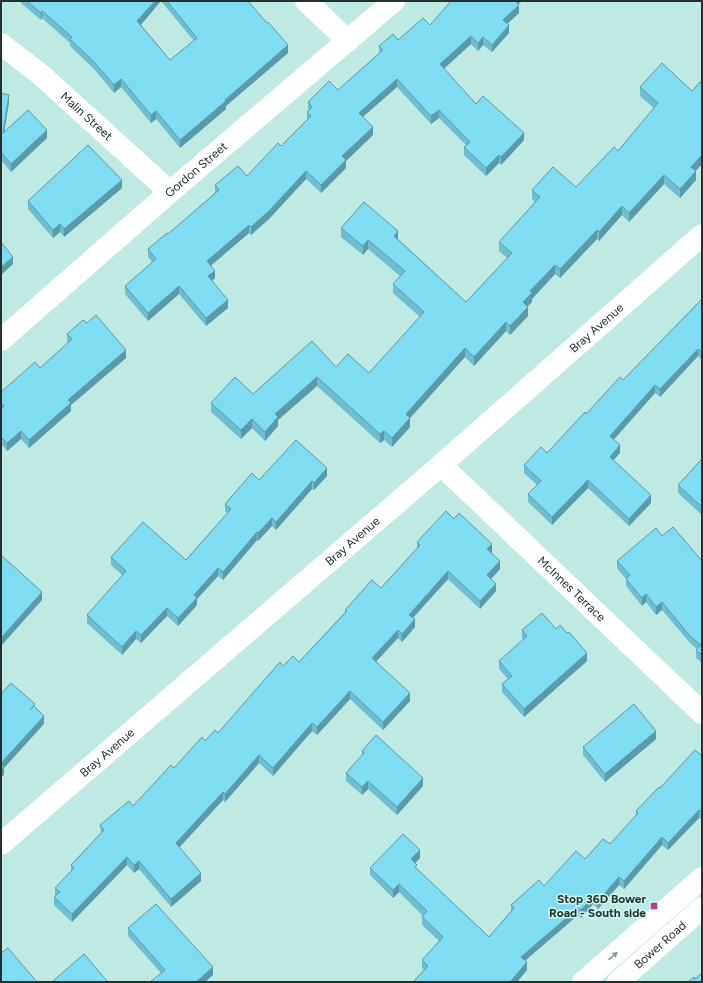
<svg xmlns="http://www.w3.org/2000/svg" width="703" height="983" font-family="Figtree,sans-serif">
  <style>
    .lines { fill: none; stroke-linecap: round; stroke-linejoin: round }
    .minor { stroke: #fff; stroke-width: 22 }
    .major { stroke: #fff; stroke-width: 22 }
    .wall { fill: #6ebdd0; fill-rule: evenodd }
    .shaded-wall { fill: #5a9aa9 }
    .building { fill: #80dcf2; stroke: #5a9aa9 }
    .oneway { fill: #909898 }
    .poi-dot { fill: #b73c8e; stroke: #ccf7f0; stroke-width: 1.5 }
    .labels { text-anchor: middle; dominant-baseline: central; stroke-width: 3; stroke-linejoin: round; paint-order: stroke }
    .street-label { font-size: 12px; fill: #223230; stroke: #ccf7f0 }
    .poi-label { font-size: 12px; font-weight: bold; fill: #223230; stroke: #ccf7f0; text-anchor: end }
  </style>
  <rect width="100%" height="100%" fill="#bfeae3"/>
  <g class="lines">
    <g class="minor">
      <path d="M306,1L348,41"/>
      <path id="s1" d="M1,44L40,74L170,192"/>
      <path id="s2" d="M1,340L170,192L394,1"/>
      <path id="s3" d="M441,465L702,713"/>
      <path id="s4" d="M1,844L441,465L702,235"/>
    </g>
    <g class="major">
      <path d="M583,982L702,878"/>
      <path id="s5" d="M618,982L702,908"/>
    </g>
  </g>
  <path class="wall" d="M21,1H248L288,53L226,106V109L180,148L156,119L151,123L121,87L114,93L94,69L70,46V43L42,18L41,20L21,3ZM161,1L194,41L170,60L141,25Z
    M518,4L519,13L507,24L509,33L492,52L483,45L478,51L471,44L444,69L476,104L524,140L501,165L499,163L486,176L464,155V147L466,145L439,118L431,124L397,87L363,117L373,135L346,161V168L321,193L306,179L269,219L251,235L249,233L211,265L215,278L212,281L228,308L206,326L179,294L148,321L125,294V286L152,262L148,257V249L168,234L215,193V185L247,176L281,146L307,120V112L309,110L308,109V102L338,90L379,53V46L398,40L430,25Z
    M702,80V164L695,171L696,180L680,198L664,184L629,222L622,215L599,241L597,239L560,278L555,274L532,299V302L527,306L528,316L510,335L506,331L474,366L465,357L410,418V427L392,447L384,440L380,443L317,386L278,420V426L265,441L252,428L241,439L211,412V403L253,394L336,367L369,373L420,317L393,293V284L400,276L368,249L363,255L341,237V228L398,239L466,302L507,258L499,251V242L535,202L532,199V190L576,187L618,151L654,108L640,96V87L692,91Z
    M1,93L9,102L4,131L47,138L11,172L1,160Z
    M122,188L64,237L60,232L53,238L28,209V201Z
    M702,299V360L698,356L660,397L655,393L613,439L620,453L613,460L651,503L629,526L588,488L552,525L528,502V494L537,485L524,473V465L547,453L586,414L623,380Z
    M87,323L126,358L71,405V411L29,448L21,439L7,451L1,444V392L40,368L68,343L67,342V334Z
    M702,459V515L678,493V485Z
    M327,476L314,490L312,489L276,530L272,526L258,541L257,540L223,580L218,576L197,599V605L178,626L167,616L141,643L136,639L122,655L87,623V615L123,576L111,565V557L186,560L227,513L225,511V504L259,480Z
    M662,536L702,561V663L696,658V650L697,649L690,643L662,610L656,615L646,602L642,606L626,586V579L617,568V561Z
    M417,542L492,552L491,553L500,569L491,579L496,591L480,609L448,579L413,618L415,627L402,642L398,638L376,661L410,701L383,730L350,699L317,735L312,731L273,776L259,763L225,802L223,800L179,847L201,881L171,907L139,869L134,873L127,865L72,922L54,905V897L55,896V888L71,872V865L101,833L100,825L133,806L174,768L205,741L218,733L283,666L299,662L345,612V610L381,588L417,549Z
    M556,629L587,661L524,717L502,692V684L508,679L499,669V661L523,640L522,638V630Z
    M656,739L605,782L583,755V747Z
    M362,751L423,786L397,815L368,789L362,795L346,781V773L362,756Z
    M702,756V820L699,818L668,850L662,845L624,889L619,885L598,909L593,904L581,918L578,915L526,960L527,970L517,982H413L424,970L422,968V960L439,941L422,925V917L423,916L399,892L393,898L370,875V868L420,858L415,863L417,869L489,937L511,911V905L544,886L585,859L610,844L636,816V811L660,788Z
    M128,928L213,975L205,982H150L161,973L128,936Z"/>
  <path class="shaded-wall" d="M155,1H161L137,29V21Z
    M514,1H522L514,8Z
    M519,5V13L503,28V20Z
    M42,11V18L41,20V13Z
    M509,25V33L492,52V45Z
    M471,36V44L440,72V64Z
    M483,37V45L478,51V43Z
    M288,45V53L226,106V109L180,148V140L225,100Z
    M121,79V87L114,93V85Z
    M397,79V87L359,120V113Z
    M9,95V102L3,140V133Z
    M439,110V118L431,124V116Z
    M156,111V119L151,123V115Z
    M373,127V135L346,161V168L321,193V185L342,156Z
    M47,130V138L11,172V164Z
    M524,133V140L501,165V157Z
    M499,155V163L486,176V168Z
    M702,155V164L691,176V167Z
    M306,171V179L269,219L251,235V227Z
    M696,171V180L680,198V189Z
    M664,175V184L629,222V213Z
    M122,180V188L64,237V229Z
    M622,206V215L599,241V232Z
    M60,224V232L53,238V230Z
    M249,225V233L207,269V261Z
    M597,230V239L560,278V269Z
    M398,231V240L394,236Z
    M368,240V249L363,255V246Z
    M13,257V264L1,275V267Z
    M555,265V274L532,299V302L523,311V302L530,291Z
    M215,271V278L208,284V276Z
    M179,286V294L148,321V313Z
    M228,300V308L206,326V318Z
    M528,307V316L510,335V326Z
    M506,322V331L474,366V357Z
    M465,348V357L410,418V427L392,447V438L406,414Z
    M698,349V356L660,397V389Z
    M126,350V358L71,405V411L29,448V440L68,400Z
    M317,377V386L278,420V426L265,441V432L275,414Z
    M655,385V393L610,444V436Z
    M252,419V428L241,439V430Z
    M21,431V439L7,451V443Z
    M384,431V440L380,443V434Z
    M620,445V453L610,464V457Z
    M327,468V476L314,490V483Z
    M588,480V488L552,525V517Z
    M312,481V489L276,530V522Z
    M651,495V503L629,526V519Z
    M272,518V526L258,541V533Z
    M257,532V540L223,580V572Z
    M492,544V552L487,557V549Z
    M500,561V569L487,583V575Z
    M218,568V576L197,599V605L178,626V618L194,595Z
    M448,571V579L409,622V615Z
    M496,584V591L480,609V601Z
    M42,592V600L1,646V638Z
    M646,594V602L642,606V598Z
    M662,602V610L656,615V607Z
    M167,608V616L141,643V635Z
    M415,619V627L402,642V634Z
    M398,630V638L372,666V658Z
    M136,631V639L122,655V647Z
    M587,653V661L524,717V709Z
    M350,691V699L317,735V727Z
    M410,693V701L383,730V722Z
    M44,716V724L4,768V775L1,777V763Z
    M312,723V731L273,776V768Z
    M656,731V739L605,782V774Z
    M259,755V763L225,802V794Z
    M2,778V786L1,787V780Z
    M423,778V786L397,815V807Z
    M368,781V789L362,795V787Z
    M223,792V800L176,851V843Z
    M699,810V818L668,850V843Z
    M662,837V845L624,889V881Z
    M420,850V858L411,867V859Z
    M127,857V865L72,922V914Z
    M139,861V869L134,873V865Z
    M201,873V881L171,907V899Z
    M619,877V885L598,909V901Z
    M399,884V892L393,898V890Z
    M593,897V904L581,918V910Z
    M578,908V915L521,964V957Z
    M527,962V970L517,982H510Z
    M213,967V975L205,982H196Z"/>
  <path class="building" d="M27,1H155L137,21L170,60L197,38L167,1H248L267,23L268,22L288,45L225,100L226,101L180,140L156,111L151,115L121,79L114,85L94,62L70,39L72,37L42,11L41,13Z
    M451,1H515L519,5L503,20L509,25L492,45L483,37L478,43L471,36L440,64L476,104L483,96L524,133L501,157L499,155L486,168L464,147L470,142L439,110L431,116L397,79L359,113L373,127L342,156L346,160L321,185L306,171L269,211L251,227L249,225L207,261L215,271L208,276L228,300L206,318L179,286L148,313L125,286L156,259L148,249L167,233L168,234L219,190L215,185L238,166L247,176L278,143L281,146L311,116L307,112L312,107L308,102L329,81L338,90L383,50L379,46L393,34L398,40L423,18L430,25Z
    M662,63L692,91L702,80V155L691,167L696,171L680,189L664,175L629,213L622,206L599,232L597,230L560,269L555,265L530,291L532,293L523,302L528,307L510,326L506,322L474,357L465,348L406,414L410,418L392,438L384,431L380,434L317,377L275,414L278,417L265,432L252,419L241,430L211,403L235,377L253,394L312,341L336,367L348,354L369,373L424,312L393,284L405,271L368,240L363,246L341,228L364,202L398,231L394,236L466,302L512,253L499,242L540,197L532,190L553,167L576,187L614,147L618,151L658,103L640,87Z
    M1,93L9,95L3,133L28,110L47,130L11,164L1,152Z
    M88,145L122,180L64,229L60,224L53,230L28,201Z
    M1,242L13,257L1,267Z
    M702,299V352L698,349L660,389L655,385L610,436L620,445L610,457L651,495L629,519L588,480L552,517L528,494L541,481L524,465L541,447L547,453L585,412L586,414L620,377L623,380Z
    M96,315L126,350L68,400L71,403L29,440L21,431L7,443L1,437V409L4,406L1,403V392L35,362L40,368L72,339L67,334L83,320L87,323Z
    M296,440L327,468L314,483L312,481L276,522L272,518L258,533L257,532L223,572L218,568L194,595L197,598L178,618L167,608L141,635L136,631L122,647L87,615L126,571L111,557L143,522L186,560L231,509L225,504L252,473L259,480Z
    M702,459V507L678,485Z
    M446,511L454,519L459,513L492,544L487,549L500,561L487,575L496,584L480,601L448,571L409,615L415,619L402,634L398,630L372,658L410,693L383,722L350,691L317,727L312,723L273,768L259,755L225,794L223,792L176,843L201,873L171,899L139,861L134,865L127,857L72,914L54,897L60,892L55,888L74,868L71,865L104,830L100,825L129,801L133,806L171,765L174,768L202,737L205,741L215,730L218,733L280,662L283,666L293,656L299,662L347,611L345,610L372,580L381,588L420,545L417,542Z
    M673,527L702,561V655L696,650L701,645L690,636L662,602L656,607L646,594L642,598L626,579L630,575L617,561L656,528L662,536Z
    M1,555L42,592L1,638Z
    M542,613L556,629L560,625L567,633L569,632L587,653L524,709L502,684L512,676L499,661L527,636L522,630Z
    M11,683L35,704L30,710L34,706L44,716L1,763V694Z
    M634,704L656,731L605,774L583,747Z
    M376,735L423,778L397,807L368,781L362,787L346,773L364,753L362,751Z
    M695,750L702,756V812L699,810L668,843L662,837L624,881L619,877L598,901L593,897L581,910L578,908L521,957L527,962L510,982H413L428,966L422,960L443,937L422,917L427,911L399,884L393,890L370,868L403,834L420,850L411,859L417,865L415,867L489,937L514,908L511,905L539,880L544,886L576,851L585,859L603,839L610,844L638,813L636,811L659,787L660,788Z
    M1,764L4,767L1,769Z
    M156,904L213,967L196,982H150L165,970L128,928Z
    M8,948L37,982H1V953Z
    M84,954L108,982H52Z
    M702,973V982H688L694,977L695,979Z"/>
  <defs><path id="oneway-solid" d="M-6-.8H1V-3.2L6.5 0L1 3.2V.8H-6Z"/></defs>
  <use class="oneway" href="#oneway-solid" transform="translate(613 956) rotate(-41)"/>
  <rect class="poi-dot" x="650" y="902" width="8" height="8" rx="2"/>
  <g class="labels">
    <g class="street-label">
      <text stroke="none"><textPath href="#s1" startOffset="112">Malin Street</textPath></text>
      <text stroke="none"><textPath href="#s2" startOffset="259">Gordon Street</textPath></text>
      <text stroke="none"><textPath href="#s4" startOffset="788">Bray Avenue</textPath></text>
      <text stroke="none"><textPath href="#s4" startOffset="464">Bray Avenue</textPath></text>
      <text stroke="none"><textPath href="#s3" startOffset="180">McInnes Terrace</textPath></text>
      <text stroke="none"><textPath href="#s4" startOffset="140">Bray Avenue</textPath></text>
      <text stroke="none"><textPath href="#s5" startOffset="56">Bower Road</textPath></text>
    </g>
    <g class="poi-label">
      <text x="646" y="899">Stop 36D Bower<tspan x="646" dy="14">Road - South side</tspan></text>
    </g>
  </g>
  <rect width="703" height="983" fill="none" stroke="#223230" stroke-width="4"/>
</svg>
